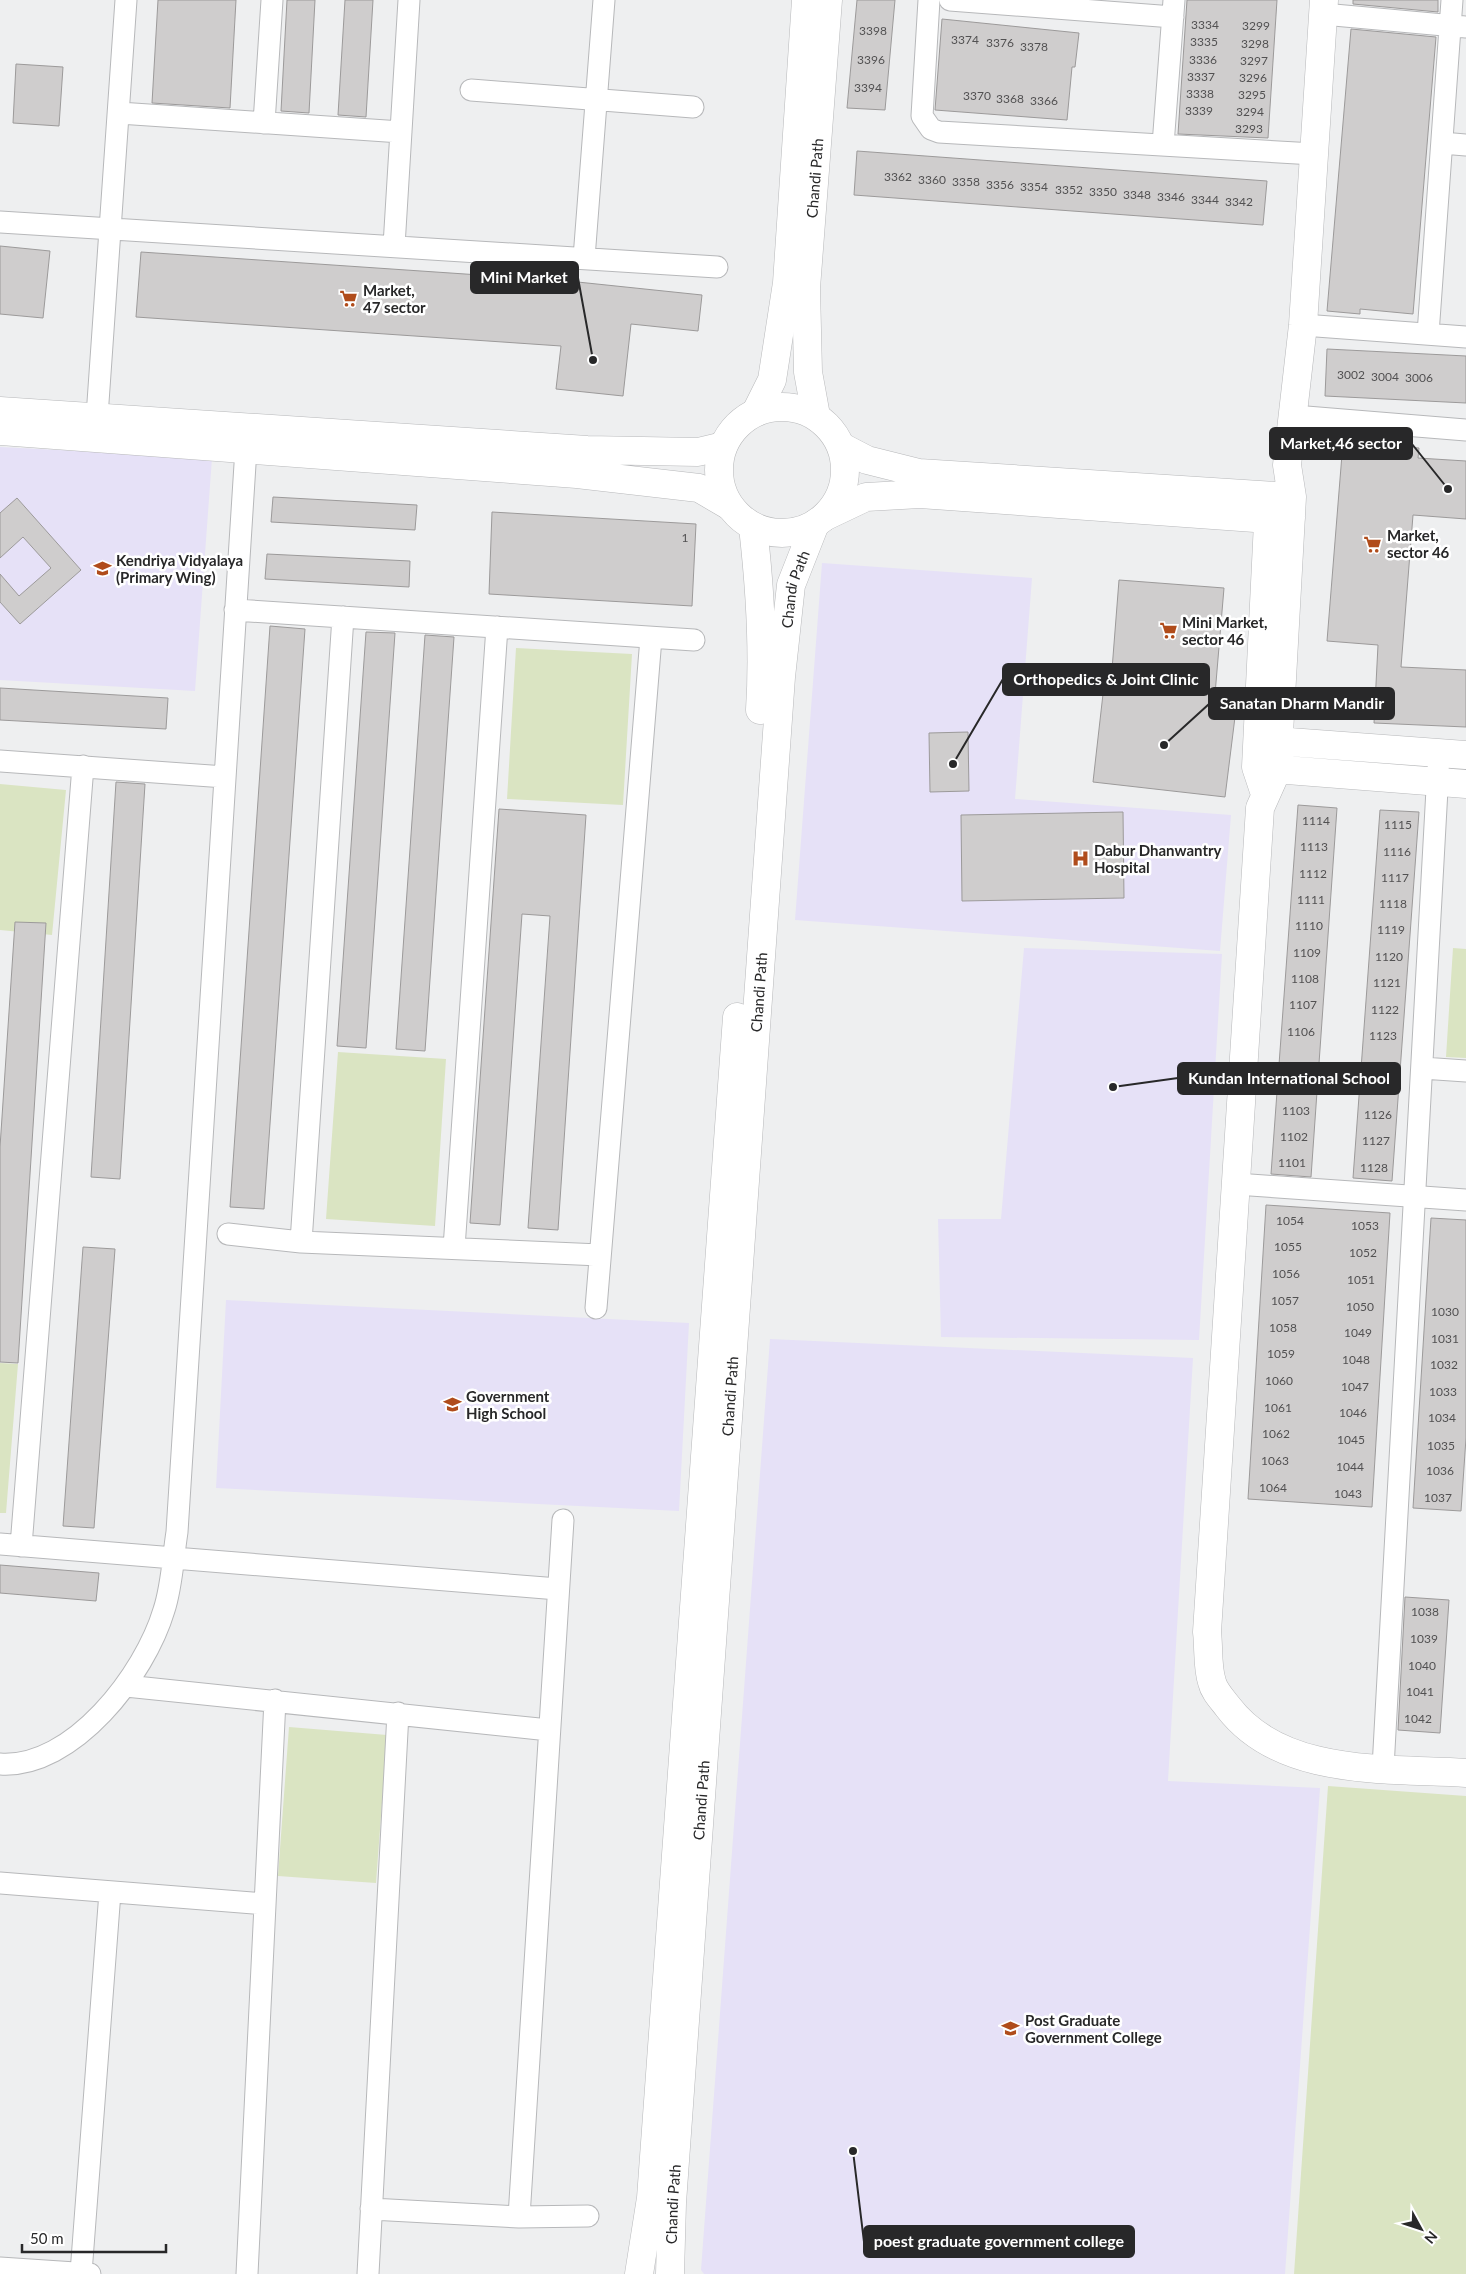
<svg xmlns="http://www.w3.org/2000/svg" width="1466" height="2274" font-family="Lato,sans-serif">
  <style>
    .education { fill: #e6e1f7 }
    .green { fill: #dae4c2 }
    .building { fill: #cfcdcd; stroke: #9c9a9a }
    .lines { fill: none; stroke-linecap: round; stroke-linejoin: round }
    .minor-casing { stroke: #b7b8ba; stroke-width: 23 }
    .tertiary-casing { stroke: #b7b8ba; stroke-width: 29 }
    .secondary-casing { stroke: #b7b8ba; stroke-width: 29 }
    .minor { stroke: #fff; stroke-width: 21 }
    .tertiary { stroke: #fff; stroke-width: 28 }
    .secondary { stroke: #fff; stroke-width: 28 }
    .labels { text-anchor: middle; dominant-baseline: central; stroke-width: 5; stroke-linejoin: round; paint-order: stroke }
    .number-label { font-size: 12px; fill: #525152 }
    .street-label { font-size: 15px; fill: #282829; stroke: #fff }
    .poi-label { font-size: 15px; font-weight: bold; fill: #282829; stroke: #fff; text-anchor: start }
    .leader { fill: none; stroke: #282829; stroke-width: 2 }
    .callout-dot { fill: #282829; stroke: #fff; stroke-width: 2 }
    .callout { fill: #282829; stroke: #282829; stroke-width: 2 }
    .callout-label { font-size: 16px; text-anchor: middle; font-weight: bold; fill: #fff }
  </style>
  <rect width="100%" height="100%" fill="#eeeff0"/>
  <path class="education" d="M0,447L212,458L195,691L0,680Z
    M822,563L1032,578L1015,799L1231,815L1220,951L795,920Z
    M1024,948L1222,954L1199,1340L941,1337L938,1219H1001Z
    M226,1300L689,1323L679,1511L216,1488Z
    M770,1339L1193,1358L1168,1781L1320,1788L1285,2274H704L701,2270Z"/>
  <path class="green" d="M516,648L632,654L623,805L507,799Z
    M0,784L66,790L52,935L0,930Z
    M1453,948L1466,949V1058L1446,1057Z
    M338,1052L446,1059L435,1226L326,1219Z
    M0,1363L18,1364L6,1513H0Z
    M289,1727L387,1735L376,1883L278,1876Z
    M1328,1786L1466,1796V2274H1294Z"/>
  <path class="building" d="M158,0H236L230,108L152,103Z
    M287,0H315L309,113L281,111Z
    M345,0H373L366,117L338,115Z
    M857,0H895L885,110L847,108Z
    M1187,0H1277L1268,138L1178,134Z
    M1353,0H1438V12L1353,4Z
    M942,19L1079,33L1075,67H1072L1067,120L935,110Z
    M1351,29L1436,37L1413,314L1360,309V314L1327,311Z
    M16,64L63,67L59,126L13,123Z
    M857,151L1267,181L1263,225L854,195Z
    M0,246L50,251L43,318L0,314Z
    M141,252L568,281L702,295L698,331L631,324L623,396L556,389L561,346L136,317Z
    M1327,349L1466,356V403L1325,396Z
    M1343,442L1419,448L1418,458L1466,461V519L1413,515L1401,667L1466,670V727L1374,723L1378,645L1327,641Z
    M273,497L417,505L415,530L271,522Z
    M17,498L81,570L20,624L0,602V574L19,596L51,568L23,537L0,558V513Z
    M492,512L696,524L692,606L489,594Z
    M267,554L410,561L409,587L265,579Z
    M1119,580L1224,588L1214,706L1236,709L1225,797L1093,782L1103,694L1110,695Z
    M270,626L305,629L264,1209L230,1207Z
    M366,632L395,633L366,1048L337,1046Z
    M425,635L454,637L425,1051L396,1049Z
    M0,688L168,698L166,729L0,720Z
    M968,732L969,791L930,792L929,733Z
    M116,782L145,784L120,1179L91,1177Z
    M1298,805L1337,808L1311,1177L1271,1174Z
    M499,809L586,815L558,1230L528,1228L550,916L522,914L500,1225L470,1223Z
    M1380,810L1419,812L1392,1181L1353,1178Z
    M1123,812L1124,898L962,901L961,815Z
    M15,922L46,923L18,1363L0,1362V1147Z
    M1266,1205L1390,1213L1372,1507L1248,1499Z
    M1431,1218L1466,1220V1438L1461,1511L1413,1508Z
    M83,1247L115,1249L94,1528L63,1526Z
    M0,1565L99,1573L96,1601L0,1593Z
    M1405,1597L1449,1600L1440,1733L1398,1730Z"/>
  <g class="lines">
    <defs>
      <path id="minor" d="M929,0L922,116L931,129L939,132L1314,154
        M950,0L1173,17
        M1323,14L1466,27
        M471,90L693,107
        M119,113L401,132
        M264,123L272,0
        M1442,143L1466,145
        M1163,145L1174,0
        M0,222L717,267
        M394,246L409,0
        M584,258L604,0
        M1303,325L1466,337
        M1428,334L1452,0
        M1294,416L1466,430
        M96,431L126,0
        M235,610L694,640
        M0,761L225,777
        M1422,1068L1466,1071
        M1236,1184L1466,1200
        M228,1234L301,1242L600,1255
        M301,1242L343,617
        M454,1248L497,627
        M596,1308L651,638
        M0,1544L558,1589
        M21,1546L83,766
        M126,1686L549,1730
        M0,1764C73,1769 145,1674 164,1610C172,1586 173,1557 177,1532L247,433
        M1383,1768L1439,753
        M0,1883L265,1904
        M371,2209L519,2217L563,1520
        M519,2217L588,2216
        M0,2268L90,2274
        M81,2273L110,1892
        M247,2274L275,1700
        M368,2274L398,1713"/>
      <path id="tertiary" d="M1324,0L1303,325L1287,465L1292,497L1277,770L1260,808L1207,1632C1209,1648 1207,1667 1212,1682C1214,1691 1222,1699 1228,1707C1281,1777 1387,1768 1466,1773
        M0,411L587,450L698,452L723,446
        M0,431L577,474L699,488L728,505
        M842,447L867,460L919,473L1292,497
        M826,516L866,497L920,494L1269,519L1291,518
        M1261,740L1466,755
        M1260,768L1466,784
        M1265,794L1256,767L1269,502"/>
      <g id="secondary">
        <circle cx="782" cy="470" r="63"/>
        <path d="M756,412L772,380L787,283L806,0"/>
        <path id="s1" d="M816,416L808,372L806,288L828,0"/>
        <path d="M753,527C760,588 764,648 760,710"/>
        <path d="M639,2274L651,2198L737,1017"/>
        <path id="s2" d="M670,2274L672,2203L781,677L791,585L815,524"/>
      </g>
    </defs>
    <use href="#minor" class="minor-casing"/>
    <use href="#tertiary" class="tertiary-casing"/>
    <use href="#secondary" class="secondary-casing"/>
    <use href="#minor" class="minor"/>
    <use href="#tertiary" class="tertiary"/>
    <use href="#secondary" class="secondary"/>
  </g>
  <defs>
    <symbol id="supermarket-bare" viewBox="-9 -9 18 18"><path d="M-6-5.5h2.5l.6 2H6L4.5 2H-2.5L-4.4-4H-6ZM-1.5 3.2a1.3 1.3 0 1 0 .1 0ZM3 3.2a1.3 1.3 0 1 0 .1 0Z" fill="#b04c1b" stroke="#fff" stroke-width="2.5" paint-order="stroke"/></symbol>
    <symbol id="school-bare" viewBox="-9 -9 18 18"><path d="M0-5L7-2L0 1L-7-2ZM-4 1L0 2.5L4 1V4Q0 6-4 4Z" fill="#b04c1b" stroke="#fff" stroke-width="2.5" paint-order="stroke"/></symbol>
    <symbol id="hospital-bare" viewBox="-9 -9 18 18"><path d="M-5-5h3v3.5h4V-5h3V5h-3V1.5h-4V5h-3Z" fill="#b04c1b" stroke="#fff" stroke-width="2.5" paint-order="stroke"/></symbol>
    <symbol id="university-bare" viewBox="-9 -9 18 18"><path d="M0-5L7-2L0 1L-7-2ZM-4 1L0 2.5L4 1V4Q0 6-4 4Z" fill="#b04c1b" stroke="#fff" stroke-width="2.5" paint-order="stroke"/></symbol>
  </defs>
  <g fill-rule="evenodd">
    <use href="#supermarket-bare" x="336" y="286" width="25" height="25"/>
    <use href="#supermarket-bare" x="1360" y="532" width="25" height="25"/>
    <use href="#school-bare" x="90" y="556" width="25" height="25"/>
    <use href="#supermarket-bare" x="1156" y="618" width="25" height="25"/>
    <use href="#hospital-bare" x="1068" y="846" width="25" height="25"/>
    <use href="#school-bare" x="440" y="1392" width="25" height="25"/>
    <use href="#university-bare" x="998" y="2016" width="25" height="25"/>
  </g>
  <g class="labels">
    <g class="number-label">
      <text x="1205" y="24">3334</text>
      <text x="1256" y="25">3299</text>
      <text x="873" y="30">3398</text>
      <text x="965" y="39">3374</text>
      <text x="1204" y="41">3335</text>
      <text x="1000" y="42">3376</text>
      <text x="1255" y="43">3298</text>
      <text x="1034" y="46">3378</text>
      <text x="871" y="59">3396</text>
      <text x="1203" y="59">3336</text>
      <text x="1254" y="60">3297</text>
      <text x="1201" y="76">3337</text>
      <text x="1253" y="77">3296</text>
      <text x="868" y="87">3394</text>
      <text x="1200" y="93">3338</text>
      <text x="1252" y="94">3295</text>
      <text x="977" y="95">3370</text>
      <text x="1010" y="98">3368</text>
      <text x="1044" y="100">3366</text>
      <text x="1199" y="110">3339</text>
      <text x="1250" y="111">3294</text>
      <text x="1249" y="128">3293</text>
      <text x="898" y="176">3362</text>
      <text x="932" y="179">3360</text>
      <text x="966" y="181">3358</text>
      <text x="1000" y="184">3356</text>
      <text x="1034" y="186">3354</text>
      <text x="1069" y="189">3352</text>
      <text x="1103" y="191">3350</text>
      <text x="1137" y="194">3348</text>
      <text x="1171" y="196">3346</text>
      <text x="1205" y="199">3344</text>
      <text x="1239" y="201">3342</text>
      <text x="1351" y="374">3002</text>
      <text x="1385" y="376">3004</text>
      <text x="1419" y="377">3006</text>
      <text x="685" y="537">1</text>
      <text x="1316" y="820">1114</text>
      <text x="1398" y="824">1115</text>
      <text x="1314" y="846">1113</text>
      <text x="1397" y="851">1116</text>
      <text x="1313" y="873">1112</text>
      <text x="1395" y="877">1117</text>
      <text x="1311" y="899">1111</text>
      <text x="1393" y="903">1118</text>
      <text x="1309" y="925">1110</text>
      <text x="1391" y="929">1119</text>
      <text x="1307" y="952">1109</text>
      <text x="1389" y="956">1120</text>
      <text x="1305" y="978">1108</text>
      <text x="1387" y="982">1121</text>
      <text x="1303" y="1004">1107</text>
      <text x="1385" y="1009">1122</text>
      <text x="1301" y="1031">1106</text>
      <text x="1383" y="1035">1123</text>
      <text x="1296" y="1110">1103</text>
      <text x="1378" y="1114">1126</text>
      <text x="1294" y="1136">1102</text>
      <text x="1376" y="1140">1127</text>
      <text x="1292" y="1162">1101</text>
      <text x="1374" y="1167">1128</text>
      <text x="1290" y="1220">1054</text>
      <text x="1365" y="1225">1053</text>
      <text x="1288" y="1246">1055</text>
      <text x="1363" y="1252">1052</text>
      <text x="1286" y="1273">1056</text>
      <text x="1361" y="1279">1051</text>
      <text x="1285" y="1300">1057</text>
      <text x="1360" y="1306">1050</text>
      <text x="1445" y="1311">1030</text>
      <text x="1283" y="1327">1058</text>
      <text x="1358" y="1332">1049</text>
      <text x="1445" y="1338">1031</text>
      <text x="1281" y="1353">1059</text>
      <text x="1356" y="1359">1048</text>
      <text x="1444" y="1364">1032</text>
      <text x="1279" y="1380">1060</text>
      <text x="1355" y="1386">1047</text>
      <text x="1443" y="1391">1033</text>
      <text x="1278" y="1407">1061</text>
      <text x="1353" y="1412">1046</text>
      <text x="1442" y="1417">1034</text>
      <text x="1276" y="1433">1062</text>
      <text x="1351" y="1439">1045</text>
      <text x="1441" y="1445">1035</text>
      <text x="1275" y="1460">1063</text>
      <text x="1350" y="1466">1044</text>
      <text x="1440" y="1470">1036</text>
      <text x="1273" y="1487">1064</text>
      <text x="1348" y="1493">1043</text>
      <text x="1438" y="1497">1037</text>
      <text x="1425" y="1611">1038</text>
      <text x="1424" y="1638">1039</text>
      <text x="1422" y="1665">1040</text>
      <text x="1420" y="1691">1041</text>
      <text x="1418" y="1718">1042</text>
    </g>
    <g class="street-label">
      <text stroke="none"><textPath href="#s1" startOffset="239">Chandi Path</textPath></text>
      <text stroke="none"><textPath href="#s2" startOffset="1690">Chandi Path</textPath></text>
      <text stroke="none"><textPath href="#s2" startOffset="1285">Chandi Path</textPath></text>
      <text stroke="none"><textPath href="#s2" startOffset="880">Chandi Path</textPath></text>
      <text stroke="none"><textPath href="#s2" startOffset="475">Chandi Path</textPath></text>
      <text stroke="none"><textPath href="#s2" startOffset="70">Chandi Path</textPath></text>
    </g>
    <g class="poi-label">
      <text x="363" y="290">Market,<tspan x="363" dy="17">47 sector</tspan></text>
      <text x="1387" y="535">Market,<tspan x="1387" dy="17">sector 46</tspan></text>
      <text x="116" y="560">Kendriya Vidyalaya<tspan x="116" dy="17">(Primary Wing)</tspan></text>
      <text x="1182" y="622">Mini Market,<tspan x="1182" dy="17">sector 46</tspan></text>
      <text x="1094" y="850">Dabur Dhanwantry<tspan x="1094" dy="17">Hospital</tspan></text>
      <text x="466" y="1396">Government<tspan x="466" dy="17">High School</tspan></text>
      <text x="1025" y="2020">Post Graduate<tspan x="1025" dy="17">Government College</tspan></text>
    </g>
  </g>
  <path class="leader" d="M593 360L578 278M1448 489L1412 444M953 764L1003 679M1164 745L1209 704M1113 1087L1178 1078M853 2151L864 2242"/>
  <g class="callout-dot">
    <circle cx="593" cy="360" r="5"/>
    <circle cx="1448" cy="489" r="5"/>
    <circle cx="953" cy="764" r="5"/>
    <circle cx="1164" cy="745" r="5"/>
    <circle cx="1113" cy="1087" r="5"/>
    <circle cx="853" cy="2151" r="5"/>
  </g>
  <g class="callout">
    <rect x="471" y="262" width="107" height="31" rx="5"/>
    <rect x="1270" y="428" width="142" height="31" rx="5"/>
    <rect x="1003" y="664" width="206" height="31" rx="5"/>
    <rect x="1209" y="688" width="185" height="31" rx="5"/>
    <rect x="1178" y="1063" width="222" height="31" rx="5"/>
    <rect x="864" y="2226" width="270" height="31" rx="5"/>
  </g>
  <g class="callout-label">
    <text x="524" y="283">Mini Market</text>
    <text x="1341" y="449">Market,46 sector</text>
    <text x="1106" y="685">Orthopedics &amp; Joint Clinic</text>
    <text x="1302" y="709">Sanatan Dharm Mandir</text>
    <text x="1289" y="1084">Kundan International School</text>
    <text x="999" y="2247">poest graduate government college</text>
  </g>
  <g transform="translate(1421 2229) rotate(130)" stroke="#ffffff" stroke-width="4" paint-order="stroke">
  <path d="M0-4L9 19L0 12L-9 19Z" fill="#282829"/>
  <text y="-8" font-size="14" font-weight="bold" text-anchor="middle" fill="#282829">N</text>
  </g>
  <path d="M22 2244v8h144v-8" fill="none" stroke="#282829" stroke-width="2.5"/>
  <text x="30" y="2244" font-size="15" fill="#282829" stroke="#ffffff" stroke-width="4" paint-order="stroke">50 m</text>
</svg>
